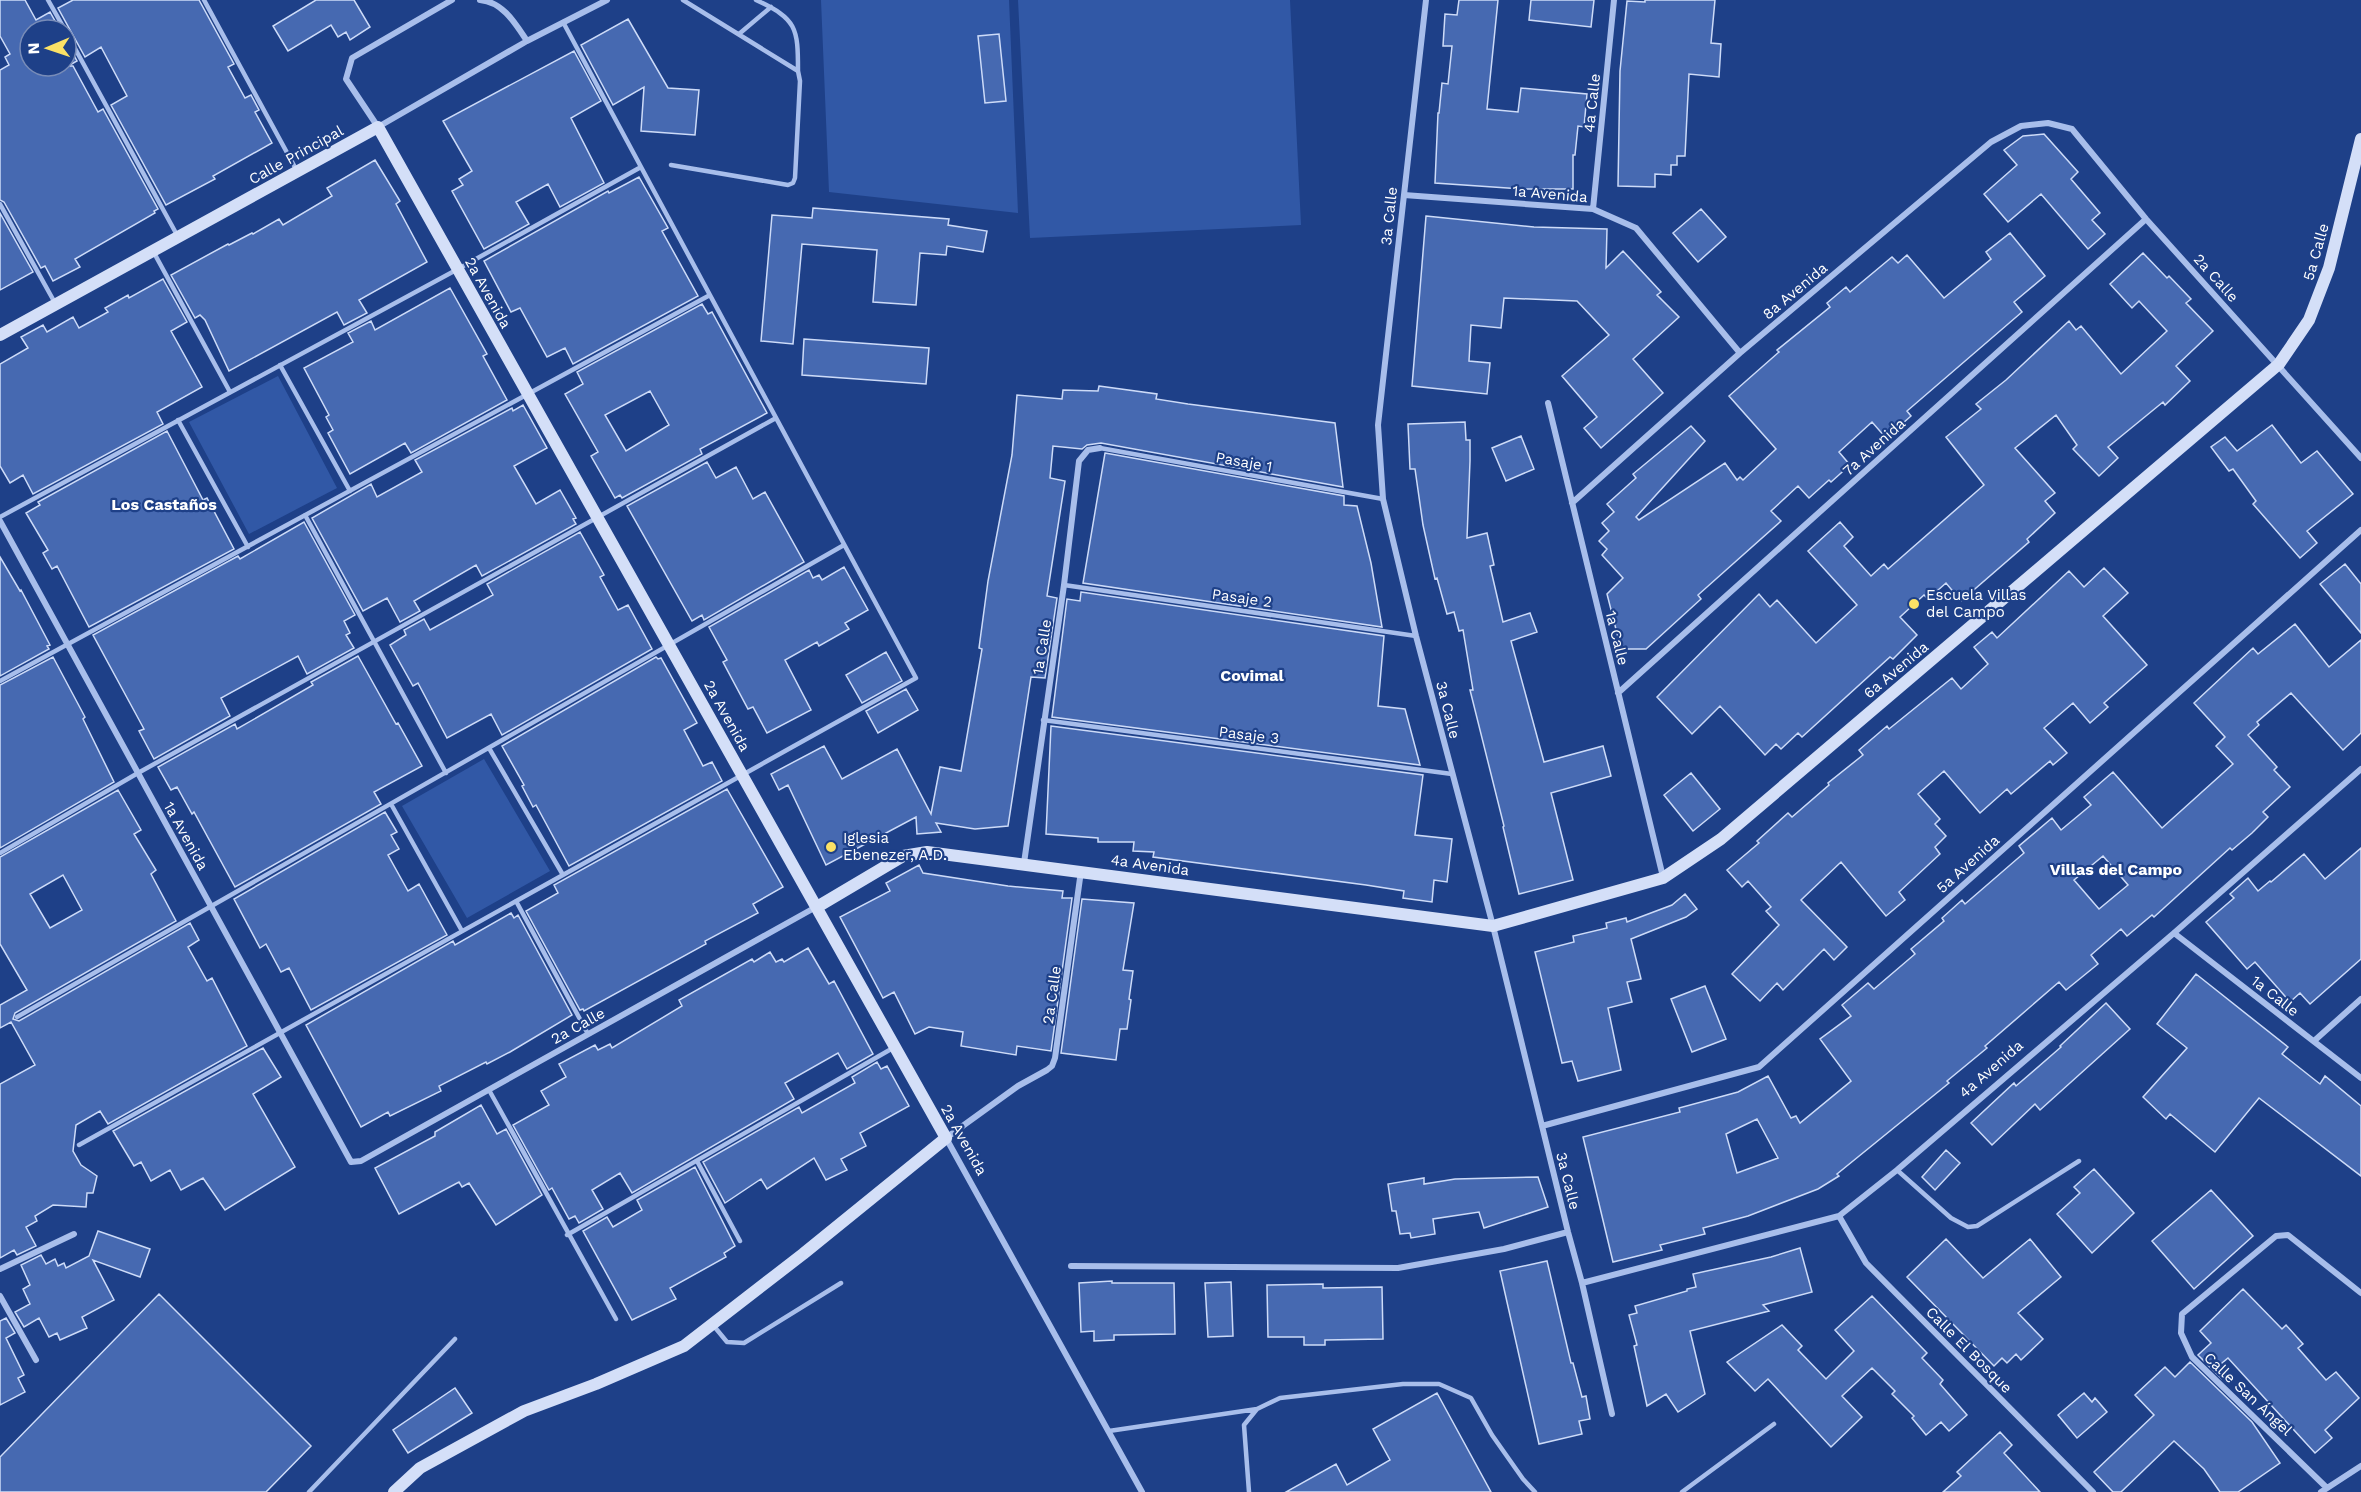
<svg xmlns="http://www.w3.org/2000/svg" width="2361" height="1492" font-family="'Work Sans',sans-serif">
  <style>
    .green { fill: #3158a6 }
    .building { fill: #4669b1; stroke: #cddbf8; stroke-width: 1.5; fill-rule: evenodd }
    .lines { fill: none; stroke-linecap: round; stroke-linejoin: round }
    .lane { stroke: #a8beeb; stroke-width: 4.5 }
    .street { stroke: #a8beeb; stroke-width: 6 }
    .secondary { stroke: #d4dff8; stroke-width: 12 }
    .poi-dot { fill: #fbe166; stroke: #1e4088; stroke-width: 2 }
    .labels { text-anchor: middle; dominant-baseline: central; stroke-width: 4.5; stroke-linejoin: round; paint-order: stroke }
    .street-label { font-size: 15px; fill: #fff; stroke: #1e4088 }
    .poi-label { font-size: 15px; fill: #fff; stroke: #1e4088; text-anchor: start }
    .neighbourhood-label { font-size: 16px; font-weight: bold; fill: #fff; stroke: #1e4088 }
  </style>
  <rect width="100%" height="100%" fill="#1e4088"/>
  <path class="green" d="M821,0H1009L1018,213L829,192Z
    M1018,0H1290L1301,225L1030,238Z
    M278,376L337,488L249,534L189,422Z
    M484,759L550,871L467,918L402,806Z"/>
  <path class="building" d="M0,0H25L36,20L50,12L60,30H30V66H66V41L77,61L68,66H73L98,112L103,109L158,209L154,211L155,213L75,259L80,267L53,281L45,266L41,268L4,202L0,200V70L9,65L5,57L10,54L0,36Z
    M73,0H199L234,64L228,67L245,98L251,95L259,110L255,112L272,143L213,176L215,179L166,205L111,105L127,96L101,47L85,57L58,8Z
    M316,0H354L370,27L350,40L346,32L338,37L331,25L288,51L273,26Z
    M1459,0H1498L1487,109L1518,112L1521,88L1587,94L1584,127L1578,126L1575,155H1573V189H1522L1435,183L1438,113H1439L1442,83L1448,84L1452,46H1443L1445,14L1457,15Z
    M1531,0H1594L1591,27L1529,20Z
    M1645,0H1715L1711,43L1721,44L1719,77L1689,74L1685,156H1677V165H1671V175L1655,174V187L1618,186L1620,71L1627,1L1645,2Z
    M628,19L668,88L699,90L695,135L641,131L644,87L613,105L581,45Z
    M999,34L1006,101L985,103L978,36Z
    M574,51L601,101L571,118L604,183L560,207L548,184L516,202L529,224L484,249L452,191L463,185L459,179L472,171L443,121Z
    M2044,134L2078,172L2071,179L2100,213L2092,220L2105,234L2088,249L2041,194L2008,222L1984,194L2017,165L2004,150L2023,136Z
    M375,160L400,201L396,204L427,262L359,300L367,313L344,325L337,312L229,371L205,320L200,315L195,318L171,275L228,244L229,245L252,233L253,234L279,219L283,225L332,196L327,188Z
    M639,177L668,228L662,231L698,296L573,364L565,348L547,357L520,308L511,312L484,261L608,191L609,193Z
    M813,208L949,219L948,225L987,231L983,252L947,246L946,255L920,253L916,305L873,302L877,250L802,244L793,344L761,341L772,215L812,218Z
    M1701,209L1726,237L1698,262L1673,233Z
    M0,213L33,272L0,290Z
    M1426,216L1534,227L1607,229L1606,268L1623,251L1661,292L1657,295L1679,317L1633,359L1663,393L1601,448L1584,428L1597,417L1562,376L1609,335L1577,301L1504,298L1501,328L1471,325L1469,361L1490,363L1487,394L1412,386Z
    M2010,233L2045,276L2014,302L2022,312L1907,411L1911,416L1886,438L1872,422L1839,452L1850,465L1831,482L1829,480L1809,498L1798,486L1771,511L1781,521L1698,595L1701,599L1646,649H1621L1607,594L1623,578L1602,555L1607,549L1599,541L1609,531L1602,523L1614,512L1607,504L1636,478L1633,474L1691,426L1705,441L1636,517L1639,520L1725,463L1737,480L1740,477L1743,480L1776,449L1729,396L1779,352L1777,350L1830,307L1827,303L1846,287L1850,292L1892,257L1898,263L1907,255L1944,298L1991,259L1986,252Z
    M2143,253L2167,278L2169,276L2191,299L2186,303L2213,331L2176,366L2190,381L2165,405L2163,402L2108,447L2118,458L2099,476L2073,449L2077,445L2056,415L2015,448L2055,493L2045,501L2055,513L2027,539L2029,542L1961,601L1946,583L1928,599L1924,595L1900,617L1917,635L1893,659L1890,657L1802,737L1798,733L1781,749L1776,744L1765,755L1720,706L1692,734L1657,697L1759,594L1770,607L1777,600L1816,643L1857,605L1808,551L1840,522L1853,537L1844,546L1871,576L1884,564L1888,569L1984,485L1946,437L1981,409L1976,404L2006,380L2069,321L2076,330L2081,326L2121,374L2167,331L2139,301L2132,308L2110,284Z
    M163,279L187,322L171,331L202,387L157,412L163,424L33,494L23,475L10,483L0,466V364L28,348L21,337L43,325L47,332L73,317L79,328L108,312L105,308L128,295L129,298Z
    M450,288L487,354L483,356L507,400L411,453L405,443L350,474L328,433L333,430L326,417L329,415L304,368L353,342L348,333L371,321L375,330Z
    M702,304L708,314L712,312L767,413L700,449L702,454L622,498L620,495L615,498L591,456L598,452L565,394L583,384L577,372ZM650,391L669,425L626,451L605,415Z
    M804,339L929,348L926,384L802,375Z
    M1099,386L1157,394L1156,399L1188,404L1335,423L1343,487L1101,443L1087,445L1082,449L1053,446L1050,478L1065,481L1047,596L1057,598L1045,678L1031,677L1008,826L975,829L936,823L941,832L917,834L916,817L826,865L788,785L779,790L771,774L824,746L842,779L897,749L931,814L940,767L961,771L982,649L979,648L988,581L1012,455L1017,395L1062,399L1063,390L1098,391Z
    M523,405L547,448L514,466L536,504L560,490L576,518L573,519L576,524L482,576L476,565L414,601L420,611L400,622L387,598L363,611L312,518L371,484L377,497L422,472L415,460L512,408L513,411Z
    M1465,422L1466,440H1470V461L1467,538L1487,533L1494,565L1490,566L1503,622L1530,613L1537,632L1511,641L1544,762L1603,746L1611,776L1551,793L1573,880L1519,894L1503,827L1504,826L1470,690H1473L1463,630L1459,631L1454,612L1447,614L1437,578L1435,579L1423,525L1415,469H1410L1408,424Z
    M2272,425L2301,463L2317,451L2353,494L2307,531L2317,543L2300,558L2253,504L2256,501L2233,469L2229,471L2211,447L2225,437L2237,451Z
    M167,431L203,500L207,498L234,549L89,627L57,566L52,569L43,553L48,550L26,513L40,505L38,502Z
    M1521,436L1534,469L1506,481L1492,448Z
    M1105,453L1344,496V505L1357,506L1371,563L1382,627L1083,583Z
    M707,462L716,478L736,467L753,499L765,492L804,562L704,620L702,615L692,621L627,506Z
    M304,522L355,615L344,621L350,633L346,635L354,648L307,674L298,656L221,698L230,716L154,759L139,731L144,729L93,635L238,556L240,559Z
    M580,532L604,575L600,577L618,610L628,605L652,649L502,735L491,714L447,738L418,683L413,686L390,645L406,635L404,630L424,619L430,630L493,595L487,584Z
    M0,557L20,591L21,590L50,645L47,646L49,649L0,676Z
    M2345,564L2361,584V633L2320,584Z
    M844,567L868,610L845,623L849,629L819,646L817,642L785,660L811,710L767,733L753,707L748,709L723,662L727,660L709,627L809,570L813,578L819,575L822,580Z
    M2104,568L2128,593L2103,616L2147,665L2104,703L2108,707L2090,723L2073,703L2044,728L2067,753L2053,765L2050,761L2011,794L2007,789L1980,813L1944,771L1918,794L1940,819L1935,824L1946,836L1935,847L1940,854L1899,892L1905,900L1886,916L1841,862L1801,900L1847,947L1834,960L1824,949L1783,990L1777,983L1760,1001L1732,974L1779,925L1766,911L1771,907L1748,881L1742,887L1727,870L1759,843L1757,841L1788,813L1792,817L1829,785L1828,783L1863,755L1859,750L1887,726L1889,729L1952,678L1961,689L1988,664L1974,647L1992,632L1997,638L2069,571L2084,587Z
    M1081,592L1384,636L1378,706L1405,709L1420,765L1052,717L1067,599L1080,601Z
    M2295,624L2329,667L2361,640V733L2343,750L2291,693L2257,722L2259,725L2248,735L2277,767L2274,770L2290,787L2263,812L2268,817L2252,833L2232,850L2230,848L2154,917L2152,915L2127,936L2121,929L2091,955L2098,964L2066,990L2059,982L1985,1046L1987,1048L1947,1081L1949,1083L1837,1174L1839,1176L1818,1189L1748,1216L1703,1228L1705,1234L1660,1245L1662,1250L1613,1262L1583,1137L1680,1112L1679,1108L1738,1092L1768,1076L1791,1118L1796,1116L1800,1123L1851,1081L1820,1039L1851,1016L1842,1005L1868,983L1874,989L1915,954L1911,949L1944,921L1942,918L1962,900L1965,904L2024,853L2019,846L2052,818L2061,830L2091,805L2084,797L2113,772L2162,828L2233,764L2216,746L2225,737L2194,703L2253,648L2258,654ZM2103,856L2128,885L2099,909L2074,880ZM1757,1119L1778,1158L1737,1173L1726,1134Z
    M886,652L902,681L862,703L846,675Z
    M358,656L396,724L398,723L422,766L374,792L381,804L235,887L194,812L192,814L177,787L171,790L158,767L235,724L237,729L313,685L311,682Z
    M53,657L85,717L83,719L114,782L0,848V685Z
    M656,657L658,659L661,658L697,723L684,730L703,766L712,762L722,781L569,866L536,805L533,807L522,786L524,785L502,746Z
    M906,689L918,710L878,733L866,711Z
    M1051,726L1423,775L1415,835L1452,839L1447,882L1434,880L1432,902L1403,898L1404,891L1366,885L1153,857L1154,852L1133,851L1134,842H1098V838L1046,834Z
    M1691,773L1720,809L1693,831L1664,795Z
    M727,789L783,887L753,904L758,913L705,941L706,944L584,1011L583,1009L580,1010L526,911L558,893L554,885Z
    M118,790L141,830L134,834L156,870L151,874L176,921L15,1013L13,1019L19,1021L190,923L199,940L188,947L207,981L212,978L247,1046L108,1124L100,1111L76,1125L73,1151L81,1165L97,1176L93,1193H87L86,1207L53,1205L35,1216L37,1221L26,1227L36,1246L17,1255L14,1250L0,1258V1084L35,1065L11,1022L0,1028V1005L27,990L0,944V857ZM63,875L82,910L50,928L30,894Z
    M385,812L397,832L391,835L399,849L388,855L408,891L419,884L447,935L311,1010L289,968L281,972L266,944L260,948L234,899Z
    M2361,848V959L2310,1004L2300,993L2290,1002L2255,962L2247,969L2206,922L2234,898L2230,894L2248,878L2258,891L2270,881L2271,882L2304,854L2325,879Z
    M919,865L923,873L1008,886L1063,891L1062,898H1072L1051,1051L1017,1046L1016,1055L961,1046L963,1032L929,1027L915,1034L894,992L883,998L840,917L890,891L886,883Z
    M1685,894L1697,909L1686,917L1631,939L1641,979L1627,982L1632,1002L1608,1008L1621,1070L1578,1081L1572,1061L1562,1063L1535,952L1574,942L1573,936L1607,928L1606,923L1626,918L1627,922L1672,905Z
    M1082,899L1134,903L1123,970L1133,971L1129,999L1131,1000L1127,1029H1120L1116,1060L1061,1053Z
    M511,913L514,918L518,915L572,1015L510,1052L487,1064L486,1062L439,1086L441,1091L390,1116L388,1112L361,1127L306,1025L453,941L455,945Z
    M808,948L829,984L834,981L873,1054L847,1069L838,1053L785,1083L794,1099L632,1193L620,1173L592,1190L603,1209L579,1223L575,1216L569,1219L552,1188L549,1190L513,1125L549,1105L541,1091L566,1077L559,1064L595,1045L598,1050L610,1044L612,1048L682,1006L679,1000L752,959L754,962L770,952L776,962L782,959L784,962Z
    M2196,974L2288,1047L2282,1054L2320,1084L2325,1076L2361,1106V1176L2259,1098L2215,1152L2170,1114L2166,1119L2143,1097L2187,1048L2157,1024Z
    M1705,986L1726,1039L1692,1052L1671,999Z
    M2106,1003L2130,1029L2040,1110L2035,1104L1992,1145L1971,1123L2014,1083L2016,1086L2061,1047L2060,1046Z
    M263,1048L281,1077L253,1094L295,1167L225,1210L203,1178L181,1190L170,1170L151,1181L141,1162L134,1166L113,1131Z
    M877,1062L881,1069L887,1066L909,1106L860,1133L866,1146L841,1159L847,1170L826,1180L814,1158L767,1189L761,1179L725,1203L703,1162L799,1107L802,1113L855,1083L852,1077Z
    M481,1105L497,1134L506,1129L542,1195L496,1225L469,1183L462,1187L459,1182L399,1214L375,1168L435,1136V1132Z
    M1946,1150L1960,1163L1935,1190L1922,1177Z
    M695,1167L735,1246L724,1253L726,1257L670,1288L676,1299L632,1320L583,1231L607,1217L613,1227L642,1210L637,1200Z
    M2094,1169L2134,1213L2092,1253L2057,1214L2080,1193L2074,1187Z
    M1538,1177L1548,1207L1484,1228L1479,1212L1433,1219L1435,1234L1411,1238L1410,1233L1400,1234L1396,1211H1392L1388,1184L1424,1178V1184L1455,1179Z
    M2211,1190L2253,1236L2194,1289L2152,1241Z
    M98,1231L150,1249L140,1277L93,1260L114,1300L82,1317L87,1328L60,1340L57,1333L49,1337L39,1318L24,1327L15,1312L30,1304L23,1289L30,1285L21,1265L41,1255L46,1264L55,1259L58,1266L64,1263L66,1268L89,1256Z
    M1946,1239L1983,1278L2030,1239L2061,1277L2018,1313L2043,1339L2021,1360L2016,1354L2007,1363L2002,1358L1994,1366L1907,1277Z
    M1800,1248L1812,1292L1763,1305L1769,1311L1690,1331L1705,1394L1678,1412L1666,1394L1647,1406L1634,1346L1637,1345L1629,1315L1637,1313L1635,1306L1687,1291V1289L1696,1287L1693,1274L1771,1257Z
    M1547,1261L1571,1363H1573L1582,1397L1586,1396L1590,1419L1579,1421L1582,1434L1539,1444L1500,1271Z
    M1112,1281V1283H1174L1175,1334L1114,1335V1340L1094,1341V1331L1081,1332L1079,1283Z
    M1231,1282L1233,1336L1208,1337L1205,1283Z
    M1323,1284V1288L1382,1287L1383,1339L1325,1340V1345H1304V1337H1268L1267,1285Z
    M2243,1289L2282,1329L2286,1325L2303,1344L2298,1348L2326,1380L2336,1372L2359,1398L2325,1430L2332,1438L2315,1453L2228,1358L2215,1369L2222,1379L2198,1355L2211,1343L2200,1331Z
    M159,1294L311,1446L266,1492H0V1457Z
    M1872,1296L1927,1353L1922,1358L1943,1380L1940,1384L1967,1415L1949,1431L1941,1422L1926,1435L1912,1418L1914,1416L1892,1394L1895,1391L1872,1368L1842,1396L1862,1417L1831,1447L1768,1379L1755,1391L1727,1362L1782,1325L1802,1346L1798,1350L1826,1379L1854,1351L1835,1330Z
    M6,1318L15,1333L6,1338L24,1375L18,1378L25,1392L0,1405V1321Z
    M2190,1362L2252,1422L2280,1463L2238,1492H2220L2204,1469L2174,1441L2121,1492H2113L2094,1472L2154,1415L2135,1395L2165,1367L2175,1377Z
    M455,1388L472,1413L408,1453L393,1430Z
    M1437,1393L1491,1492H1286L1336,1464L1347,1485L1390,1460L1373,1429Z
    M2084,1393L2092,1402L2095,1398L2107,1412L2077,1438L2058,1415Z
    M2000,1432L2012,1445L2004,1453L2040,1492H1943L1961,1476L1957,1472Z"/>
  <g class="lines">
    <path class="lane" d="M48,0L65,30
      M204,0L297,171
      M756,0C797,19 798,28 798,71
      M66,32L177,235
      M739,34L771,7
      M671,165L788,185L793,183L795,178L800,81L798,71L683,0
      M0,204L55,303
      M153,251L230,392
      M280,365L350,491
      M178,420L248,547
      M1100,448L1383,499
      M305,515L446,773
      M0,517L458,269L641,167
      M1064,585L1416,636
      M0,681L710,295
      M1043,720L1452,774
      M489,748L563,875
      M391,804L462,931
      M0,853L138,773L776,418
      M516,901L588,1034
      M17,1017L844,545
      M489,1090L616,1319
      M79,1145L916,678L563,22
      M697,1161L740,1241
      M1897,1170L1951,1218L1968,1227L1977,1226L2079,1161
      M567,1235L893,1048
      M713,1325L727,1342L744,1343L841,1283
      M1109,1431L1257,1409
      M309,1492L455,1339
      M1249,1492L1244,1425L1257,1409L1280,1398L1403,1384H1439L1471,1398L1492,1435L1523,1479L1535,1492
      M1682,1492L1774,1424"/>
    <path class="street" d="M452,0L352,58L346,79L378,127L527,41L607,0
      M480,0C503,2 515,23 527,41
      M1426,0L1378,425L1383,499L1416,636L1493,926L1568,1232L1582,1283L1612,1414
      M1404,195L1593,209L1636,228L1740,353
      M1593,209L1614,0
      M1548,403L1663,877
      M1572,503L1740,353L1991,142L2021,126L2048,123L2072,129L2146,219L2361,458
      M0,521L351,1162L361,1161L816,907
      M1618,693L2146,219
      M1024,863L1064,585L1079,461L1088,450L1100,448
      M1081,871L1055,1058L1052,1066L1047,1070L1018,1086L946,1138L1142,1492
      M2174,933L2361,1078
      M2314,1041L2361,999
      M1542,1126L1759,1067L2361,530
      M1839,1216L1866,1263L2093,1492
      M1071,1266L1398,1268L1504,1249L1568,1232
      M0,1269L74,1234
      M1582,1283L1839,1216L1897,1170L2174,933L2361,769
      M0,1296L36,1360
      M2327,1488L2192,1357L2181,1333L2182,1314L2276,1236L2288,1235L2361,1293
      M2321,1492L2361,1466"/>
    <path class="secondary" d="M0,335L378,127L946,1138L803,1254L684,1346L596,1384L524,1411L420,1468L394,1492
      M817,907L903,856L927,852L1493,926L1663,878L1721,839L2279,364L2309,320L2329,268L2361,139"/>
  </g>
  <g class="poi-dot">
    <circle cx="1914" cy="604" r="6"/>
    <circle cx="831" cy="847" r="6"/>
  </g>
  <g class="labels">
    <g class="street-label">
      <text transform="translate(1592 103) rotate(-84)">4a Calle</text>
      <text transform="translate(296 155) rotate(-29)">Calle Principal</text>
      <text transform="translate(1550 194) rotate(5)">1a Avenida</text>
      <text transform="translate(1389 216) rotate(-84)">3a Calle</text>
      <text transform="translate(2316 252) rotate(-74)">5a Calle</text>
      <text transform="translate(2216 278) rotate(48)">2a Calle</text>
      <text transform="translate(1795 291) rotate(-40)">8a Avenida</text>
      <text transform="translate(488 293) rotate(61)">2a Avenida</text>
      <text transform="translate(1874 447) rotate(-42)">7a Avenida</text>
      <text transform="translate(1244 462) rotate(10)">Pasaje 1</text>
      <text transform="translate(1242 598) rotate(8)">Pasaje 2</text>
      <text transform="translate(1617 638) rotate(76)">1a Calle</text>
      <text transform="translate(1042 647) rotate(-81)">1a Calle</text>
      <text transform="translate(1896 670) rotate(-40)">6a Avenida</text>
      <text transform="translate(1448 710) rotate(76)">3a Calle</text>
      <text transform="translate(727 716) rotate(61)">2a Avenida</text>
      <text transform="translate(1249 735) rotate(7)">Pasaje 3</text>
      <text transform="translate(186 836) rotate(61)">1a Avenida</text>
      <text transform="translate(1968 864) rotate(-42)">5a Avenida</text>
      <text transform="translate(1150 865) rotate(8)">4a Avenida</text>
      <text transform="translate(1052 995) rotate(-82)">2a Calle</text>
      <text transform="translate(2275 996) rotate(38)">1a Calle</text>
      <text transform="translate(578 1026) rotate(-29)">2a Calle</text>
      <text transform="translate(1991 1069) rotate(-41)">4a Avenida</text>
      <text transform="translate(964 1140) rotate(61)">2a Avenida</text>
      <text transform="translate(1568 1181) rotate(76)">3a Calle</text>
      <text transform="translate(1969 1350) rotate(45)">Calle El Bosque</text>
      <text transform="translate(2248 1394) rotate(43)">Calle San Ángel</text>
    </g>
    <g class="poi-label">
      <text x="1926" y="595">Escuela Villas<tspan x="1926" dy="17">del Campo</tspan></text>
      <text x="843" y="838">Iglesia<tspan x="843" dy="17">Ebenezer, A.D.</tspan></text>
    </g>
    <g class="neighbourhood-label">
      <text x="164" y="504">Los Castaños</text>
      <text x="1252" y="675">Covimal</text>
      <text x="2116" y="869">Villas del Campo</text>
    </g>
  </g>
  <g transform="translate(48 48) rotate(268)"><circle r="28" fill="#1e4088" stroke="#788cb8" stroke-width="1.5"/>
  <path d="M0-4.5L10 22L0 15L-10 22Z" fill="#fbe166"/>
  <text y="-9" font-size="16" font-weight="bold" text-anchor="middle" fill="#ffffff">N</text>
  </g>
</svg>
